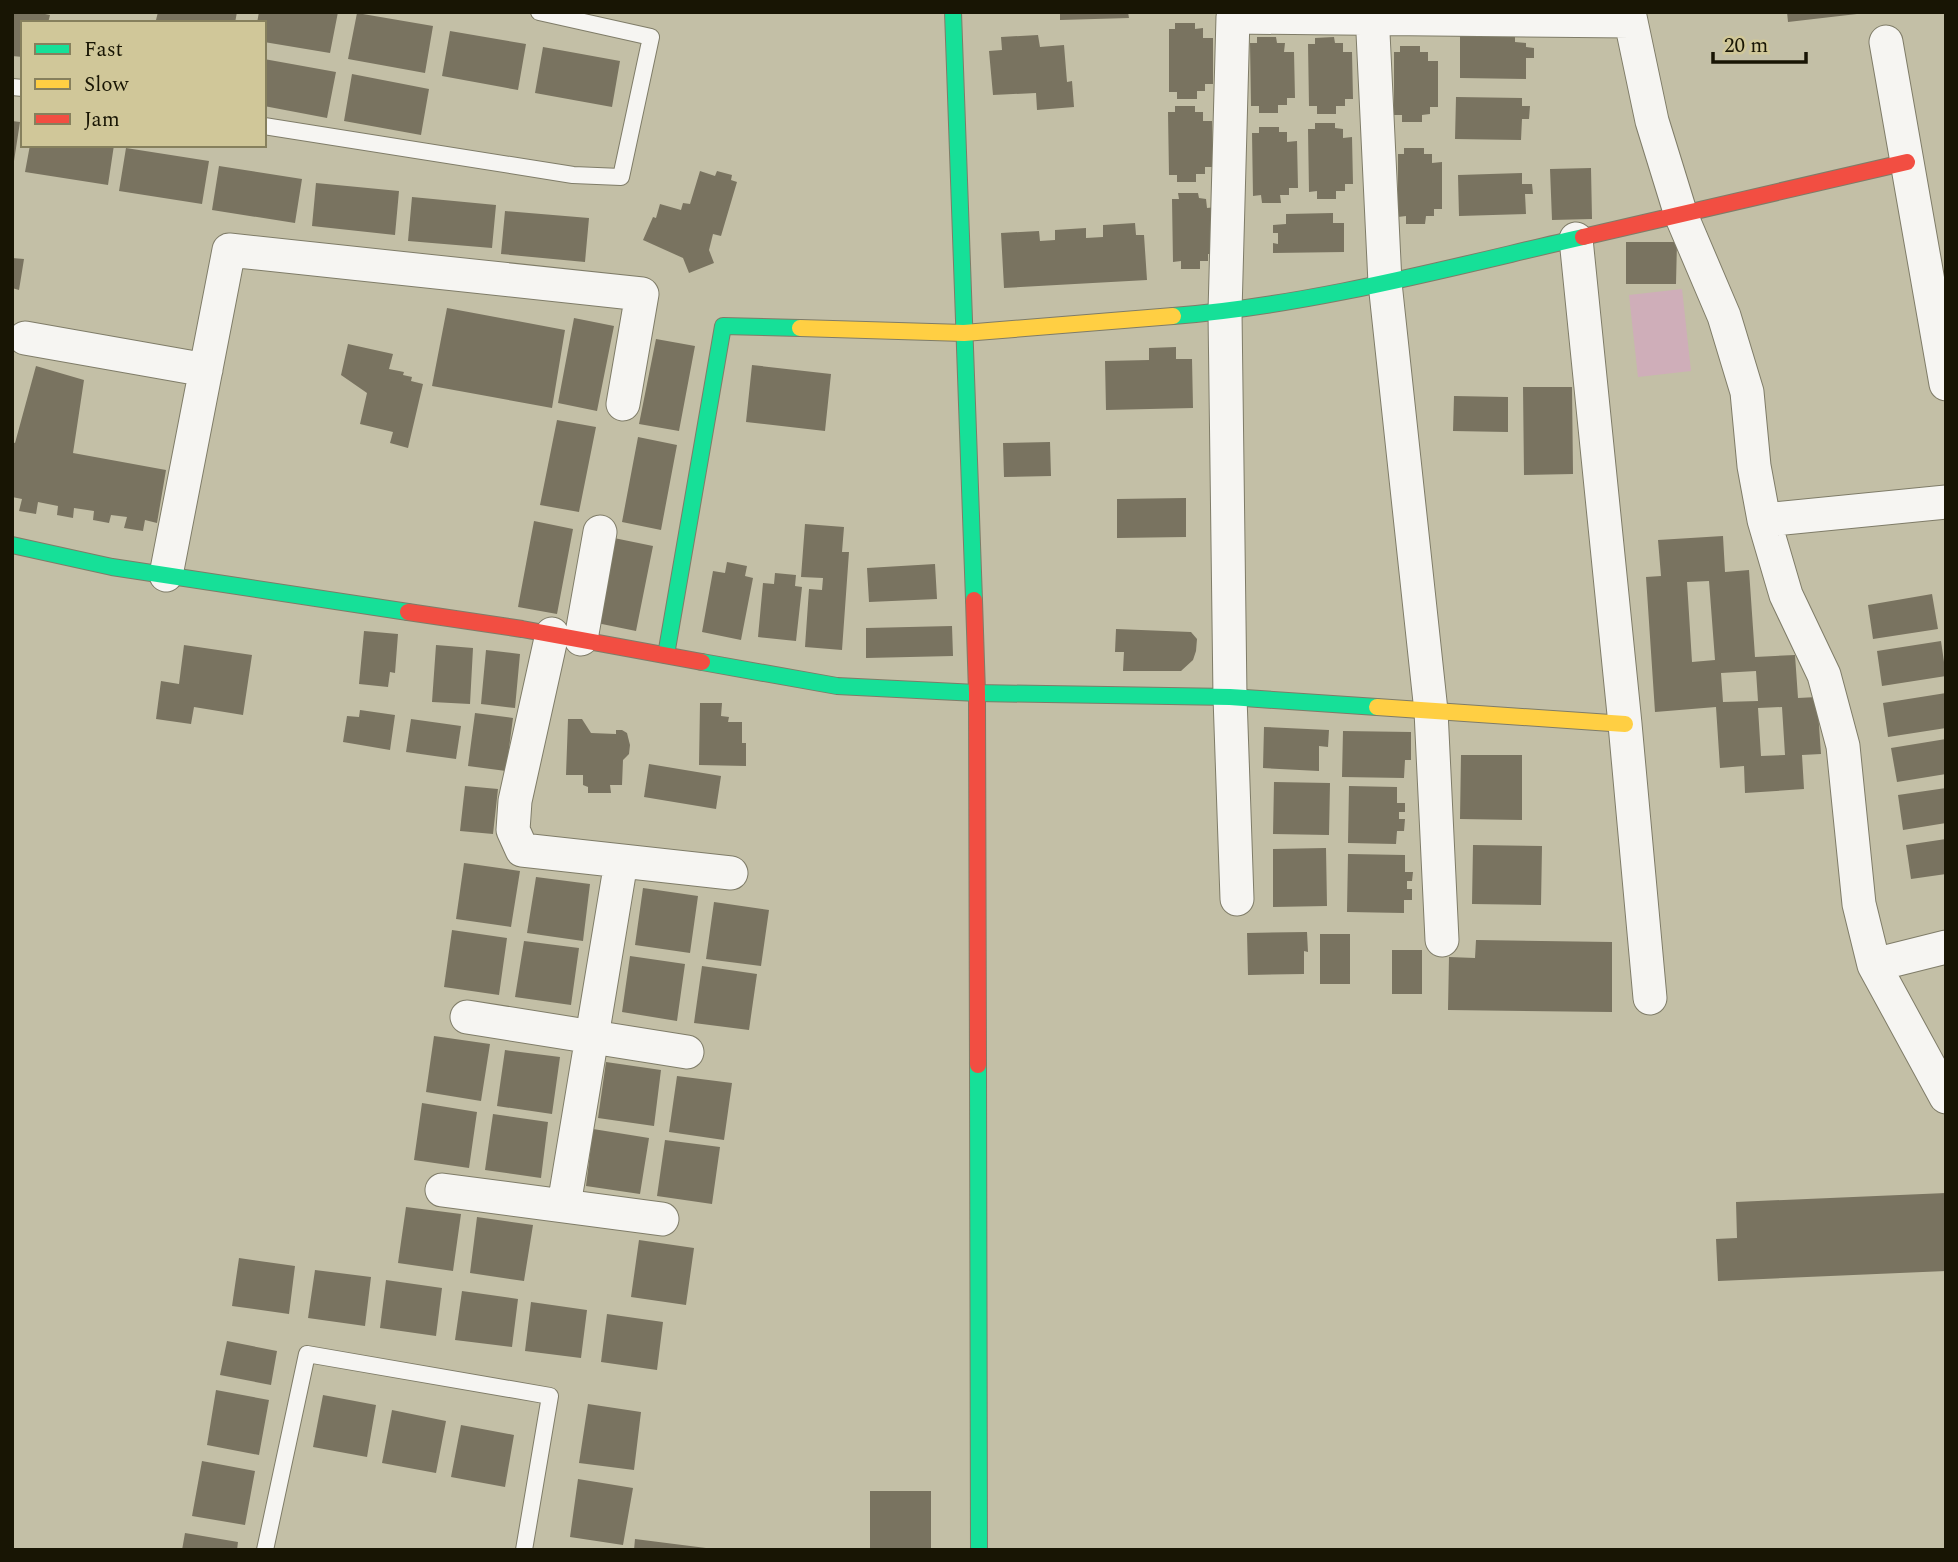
<svg xmlns="http://www.w3.org/2000/svg" width="1958" height="1562" font-family="Spectral,serif">
  <style>
    .green { fill: #cfaeb9 }
    .building { fill: #797360; fill-rule: evenodd }
    .lines { fill: none; stroke-linecap: round; stroke-linejoin: round }
    .lane-casing { stroke: #7f7c68; stroke-width: 18 }
    .street-casing { stroke: #7f7c68; stroke-width: 35 }
    .fast-casing { stroke: #7f7c68; stroke-width: 18 }
    .slow-casing { stroke: #7f7c68; stroke-width: 18 }
    .jam-casing { stroke: #7f7c68; stroke-width: 18 }
    .lane { stroke: #f6f5f2; stroke-width: 16 }
    .street { stroke: #f6f5f2; stroke-width: 33 }
    .fast { stroke: #16e098; stroke-width: 16 }
    .slow { stroke: #ffcf43; stroke-width: 16 }
    .jam { stroke: #f24e42; stroke-width: 16 }
  </style>
  <rect width="100%" height="100%" fill="#c3bfa6"/>
  <path class="green" d="M1682,289L1691,371L1638,377L1629,295Z"/>
  <path class="building" d="M12,12H35L50,15L48,23H23V57L12,56Z
    M158,12H237L235,23H173L156,20Z
    M259,12H338L330,53L264,42V23H257Z
    M1060,12H1128L1129,18L1060,20Z
    M1787,12H1857V14L1788,22Z
    M357,13L433,26L425,73L348,59Z
    M1175,23H1195V29L1203,28V38H1213V84H1205V91H1197V99H1177V92H1169V29H1175Z
    M450,31L526,44L518,90L442,76Z
    M1038,35L1040,47L1064,45L1067,82L1072,81L1074,107L1037,110L1036,93L993,95L989,51L1002,50L1001,37Z
    M1460,36H1515V42L1526,43V47L1534,48V58H1526V79L1460,78Z
    M1257,37H1276L1277,43H1285L1284,52H1294L1295,98H1287V105H1278V113H1259V106H1251L1250,43H1257Z
    M1334,37L1335,43H1343V52H1352L1353,99H1345V106H1336V114H1317V106H1309L1308,44H1315V38Z
    M1400,46H1420V52H1428V61H1438V107H1430V114L1422,115V122H1402V115H1394V52H1400Z
    M543,47L620,61L612,107L535,93Z
    M264,59L336,72L327,118L264,106Z
    M352,74L429,89L421,135L344,121Z
    M1456,97L1522,98V106H1530L1529,119H1522L1521,140L1455,139Z
    M1175,106H1195V112H1203V121H1212L1213,167H1205V174H1196V182H1177V175H1169L1168,112H1175Z
    M12,121L20,122L14,161H12Z
    M1315,123H1335V128L1343,129V138L1352,137L1353,184H1345V191H1336V199H1317V191L1309,192L1308,129H1315Z
    M1259,127H1279V132H1287V142L1297,141L1298,188H1289V195H1280L1281,203H1262L1261,195L1253,196L1252,133H1259Z
    M30,145H114L108,185L25,172Z
    M126,148L209,161L202,204L119,191Z
    M1404,148H1424V154H1432V163L1442,162V209H1434V216H1426L1425,224H1406V216L1398,217V154H1404Z
    M219,166L302,179L295,223L212,210Z
    M1591,168L1592,219L1552,220L1550,169Z
    M700,171L715,176L717,171L732,175L731,180L737,182L721,236L713,234L709,250L714,263L689,273L683,258L643,240L653,217L656,218L660,204L681,210L683,203L690,204Z
    M1522,173V184H1532L1533,194H1525L1526,214L1459,216L1458,175Z
    M316,183L399,191L395,235L312,226Z
    M1178,193H1198L1199,198L1206,199L1207,208L1216,207L1217,254H1208V261H1200V269H1181V261L1173,262L1172,199H1179Z
    M412,197L496,205L492,248L408,241Z
    M505,211L589,218L585,262L501,254Z
    M1333,213V223H1344V252L1273,253V243L1278,244V233H1273V225L1286,224V214Z
    M1135,223L1136,235H1144L1147,280L1004,288L1001,233L1039,231L1040,241L1055,240V230L1086,228V238L1103,237V225Z
    M1626,242H1677L1676,284H1626Z
    M12,258L24,259L19,290L12,288Z
    M447,308L565,330L552,408L432,386Z
    M574,318L614,326L597,411L558,403Z
    M656,339L695,346L679,431L639,424Z
    M348,344L393,354L389,369L404,372L403,375L412,377L411,381L423,384L408,448L390,443L393,432L360,424L367,393L341,375Z
    M1176,347V359H1192L1193,408L1106,410L1105,361L1149,360V348Z
    M752,365L831,374L825,431L746,422Z
    M36,366L84,380L73,453L166,470L157,523L145,520L143,531L124,528L127,517L111,515L109,523L93,520L94,511L74,508L73,518L57,515L58,506L38,502L36,514L19,511L22,499L12,497V442L15,443Z
    M1523,387H1572L1573,474L1524,475Z
    M1454,396L1508,397V432L1453,431Z
    M557,420L596,427L579,512L540,505Z
    M638,437L677,445L661,530L622,522Z
    M1050,442L1051,476L1004,477L1003,443Z
    M1186,498V537L1117,538V499Z
    M534,521L573,529L557,614L518,607Z
    M805,524L844,527L842,552H849L842,650L805,647L809,589L822,590L823,578L801,577Z
    M1723,536L1725,572L1749,570L1755,657L1795,655L1798,698L1817,697L1821,754L1802,755L1804,789L1745,793L1744,766L1720,768L1716,707L1655,712L1646,577L1661,576L1658,540ZM1709,581L1715,660L1692,662L1687,582ZM1756,671L1758,701L1723,702L1721,673ZM1782,707L1785,755L1761,756L1758,708Z
    M614,538L653,546L636,631L597,623Z
    M727,562L747,566L745,576L753,578L741,640L702,632L713,571L725,573Z
    M935,564L937,599L869,602L867,568Z
    M775,573L796,575L795,586L802,587L796,641L758,637L763,583L774,584Z
    M1932,594L1938,629L1873,639L1868,605Z
    M952,626L953,656L866,658V628Z
    M1116,629L1191,632L1197,639L1196,651L1193,660L1181,671H1123L1124,652H1115Z
    M364,631L398,634L395,673L390,672L388,687L359,684Z
    M1941,641L1946,676L1882,686L1877,651Z
    M184,645L252,655L243,715L194,707L191,724L156,719L161,681L179,684Z
    M436,645L473,648L470,704L432,702Z
    M486,650L520,654L515,708L481,704Z
    M1946,693V728L1888,737L1883,703Z
    M700,703H722L721,716L729,717L728,722H742V743H746V766L699,765Z
    M360,710L395,715L390,750L343,742L347,716L359,717Z
    M475,713L513,718L506,771L468,766Z
    M411,719L461,726L456,759L406,752Z
    M568,719H582L591,733L616,734V730H622L627,733L630,745L629,754L623,760L622,785H610L611,793H588V787L583,785V775H566Z
    M1264,727L1329,730L1328,747L1319,746V771L1263,768Z
    M1343,731L1411,732V760H1405L1404,778L1342,777Z
    M1946,739V774L1897,782L1891,748Z
    M1461,755H1522V820L1460,819Z
    M649,764L721,776L716,809L644,797Z
    M1274,782L1330,783L1329,835L1273,834Z
    M465,786L498,789L493,834L460,831Z
    M1349,786L1397,787V803H1405V812H1399V819H1405L1404,831H1397L1396,844L1348,843Z
    M1946,788V823L1903,830L1898,795Z
    M1946,839V874L1911,879L1906,845Z
    M1473,845L1542,846L1541,905L1472,904Z
    M1326,848L1327,906L1273,907V849Z
    M1348,854L1405,855V872H1413L1412,881H1407V889H1412V900H1404V913L1347,912Z
    M464,863L520,871L511,927L456,919Z
    M536,877L590,884L583,941L527,933Z
    M643,888L698,896L690,953L635,945Z
    M714,902L769,910L761,966L706,959Z
    M452,930L507,938L499,995L444,987Z
    M1307,932L1308,952L1304,951V974L1248,975L1247,933Z
    M1320,934H1350V984H1320Z
    M1476,940L1612,942V1012L1448,1010L1449,957L1475,958Z
    M524,941L579,948L571,1005L515,997Z
    M1392,950H1422V994H1392Z
    M630,956L685,964L677,1021L622,1012Z
    M702,966L757,974L749,1030L694,1023Z
    M434,1036L490,1044L481,1101L426,1092Z
    M505,1050L560,1057L552,1114L497,1106Z
    M606,1062L661,1070L654,1126L598,1118Z
    M677,1076L732,1083L724,1140L669,1132Z
    M422,1103L477,1112L469,1168L414,1160Z
    M493,1114L548,1122L541,1178L485,1170Z
    M593,1129L649,1138L640,1194L586,1186Z
    M665,1140L720,1147L712,1204L657,1196Z
    M1946,1193V1271L1718,1281L1716,1239L1737,1238L1736,1202Z
    M406,1207L461,1214L453,1271L398,1263Z
    M477,1217L533,1225L524,1281L470,1273Z
    M639,1240L694,1248L686,1305L631,1297Z
    M239,1258L295,1266L289,1314L232,1306Z
    M315,1270L371,1277L365,1326L308,1318Z
    M386,1280L442,1288L436,1336L380,1328Z
    M462,1291L518,1299L512,1347L455,1340Z
    M531,1302L587,1310L581,1358L525,1351Z
    M607,1314L663,1322L657,1370L601,1362Z
    M227,1341L277,1351L271,1385L220,1375Z
    M216,1390L269,1400L259,1455L207,1445Z
    M323,1395L376,1405L367,1457L313,1447Z
    M588,1404L641,1412L634,1470L579,1463Z
    M392,1410L446,1421L436,1473L382,1463Z
    M461,1425L514,1435L505,1487L451,1477Z
    M202,1461L255,1471L245,1525L192,1516Z
    M578,1479L633,1488L623,1545L570,1537Z
    M870,1491H931V1550H870Z
    M185,1533L238,1542L237,1550H182Z
    M635,1539L706,1548V1550H634Z"/>
  <g class="lines">
    <defs>
      <path id="lane" d="M12,87L23,88
        M264,126L573,175L621,177L651,37L539,12
        M265,1550L307,1354L550,1396L524,1550"/>
      <path id="street" d="M1372,12L1385,283L1431,711L1442,940
        M1629,12L1652,121L1681,215L1724,316L1747,392L1754,466L1764,520L1786,595L1824,675L1843,746L1859,904L1874,965L1946,947
        M1886,42L1946,384
        M1576,239L1625,724L1650,998
        M25,338L206,370
        M1764,520L1946,502
        M166,575L229,250L642,294L623,404
        M552,634L515,801L513,830L522,850L731,873
        M581,639L600,532
        M1237,899L1230,697L1225,312L1233,17L1630,21
        M1874,965L1946,1097
        M467,1017L687,1052
        M442,1190L662,1219
        M564,1205L621,862"/>
      <path id="fast" d="M953,12L974,600
        M1173,316C1312,305 1448,268 1583,237
        M12,545L112,567L408,612
        M666,655L723,326L800,328
        M702,662L837,686L977,693L1230,697L1377,707
        M978,1065L979,1550"/>
      <path id="slow" d="M800,328L964,333L1173,316
        M1377,707L1625,724"/>
      <path id="jam" d="M1583,237L1907,162
        M974,600L977,693L978,1065
        M408,612L522,629L702,662"/>
    </defs>
    <use href="#lane" class="lane-casing"/>
    <use href="#street" class="street-casing"/>
    <use href="#fast" class="fast-casing"/>
    <use href="#slow" class="slow-casing"/>
    <use href="#jam" class="jam-casing"/>
    <use href="#lane" class="lane"/>
    <use href="#street" class="street"/>
    <use href="#fast" class="fast"/>
    <use href="#slow" class="slow"/>
    <use href="#jam" class="jam"/>
  </g>
  <rect width="1958" height="1562" fill="none" stroke="#181504" stroke-width="28"/>
  <rect x="21" y="21" width="245" height="126" fill="#d0c799" stroke="#86805d" stroke-width="2"/>
  <rect x="35" y="44" width="35" height="10" fill="#16e098" stroke="#86805d" stroke-width="2"/>
  <text x="84" y="56" font-size="21" fill="#181504">Fast</text>
  <rect x="35" y="79" width="35" height="10" fill="#ffcf43" stroke="#86805d" stroke-width="2"/>
  <text x="84" y="91" font-size="21" fill="#181504">Slow</text>
  <rect x="35" y="114" width="35" height="10" fill="#f24e42" stroke="#86805d" stroke-width="2"/>
  <text x="84" y="126" font-size="21" fill="#181504">Jam</text>
  <path d="M1713 52v10h93v-10" fill="none" stroke="#181504" stroke-width="3.5"/>
  <text x="1724" y="52" font-size="21" fill="#181504" stroke="#d0c799" stroke-width="5" paint-order="stroke">20 m</text>
</svg>
